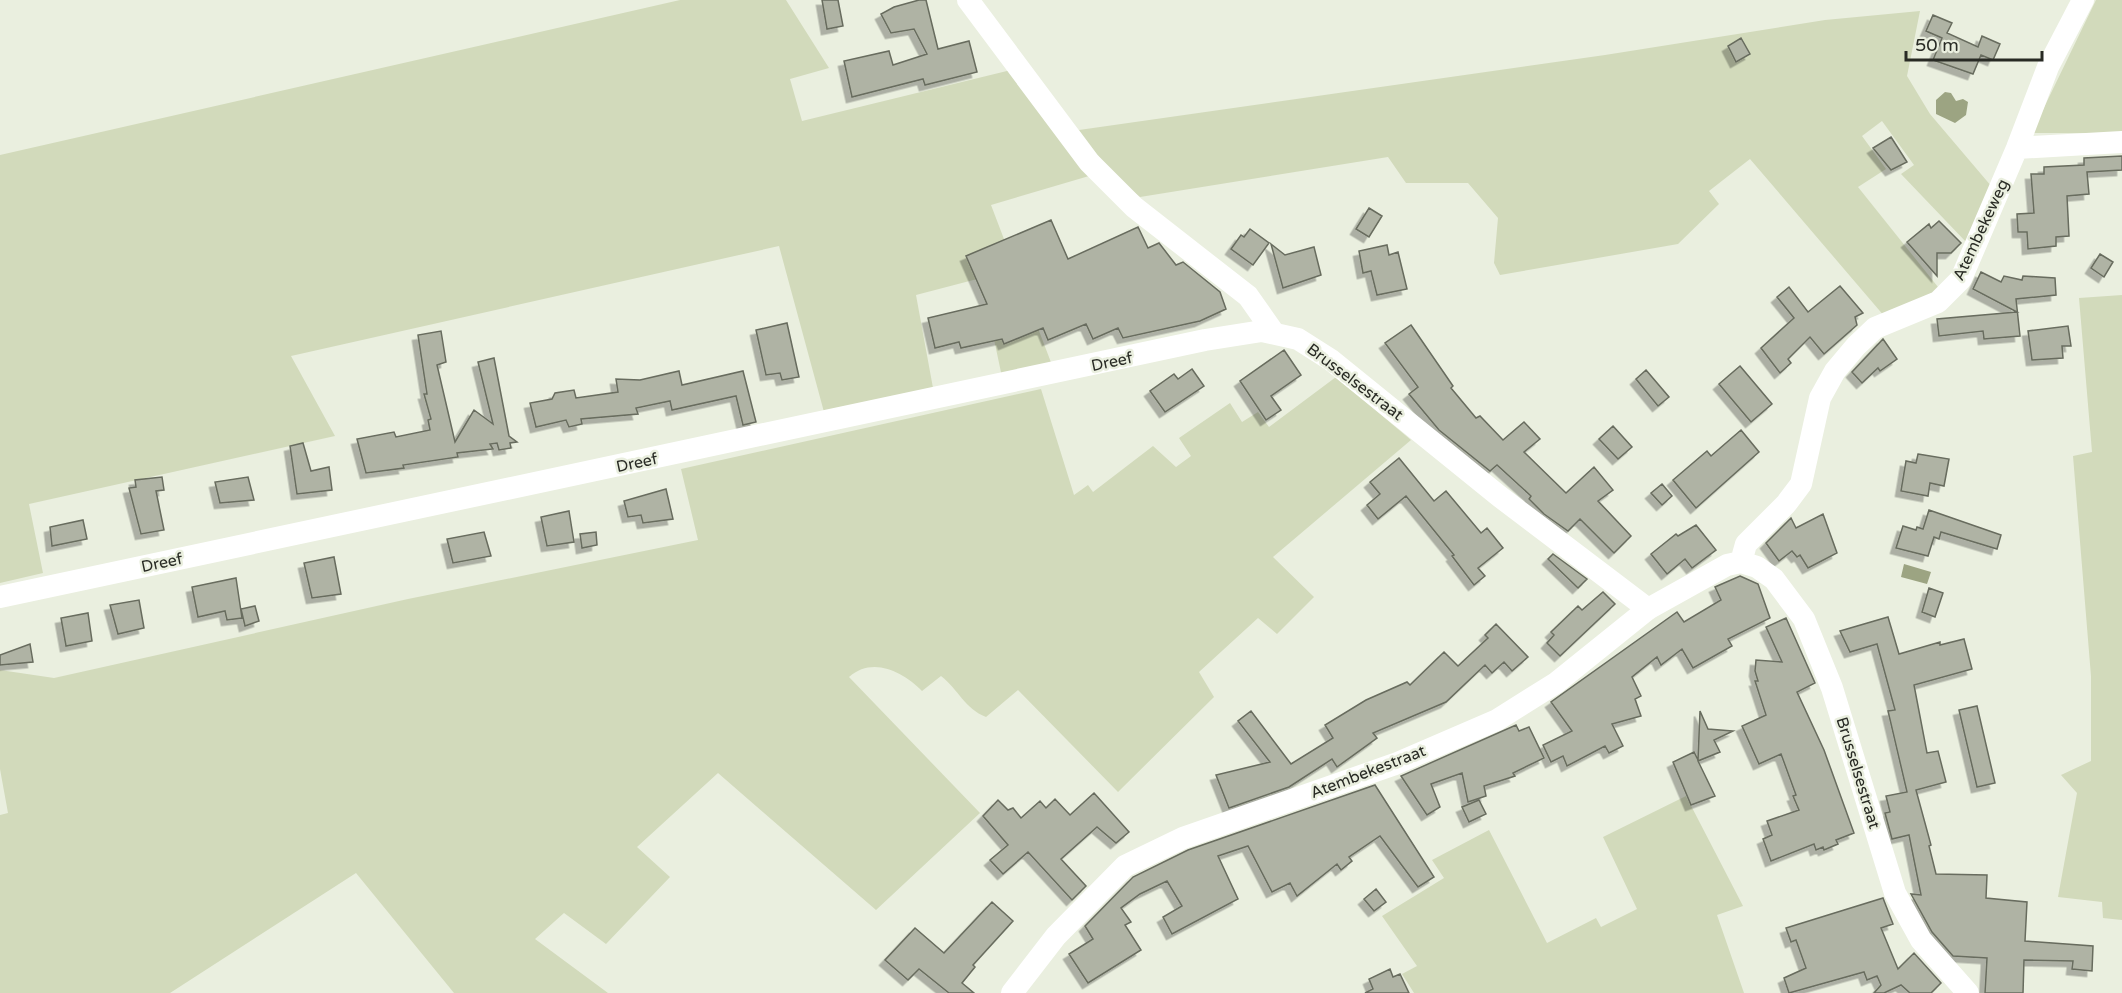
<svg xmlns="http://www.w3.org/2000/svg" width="2122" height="993" font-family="'Varela Round',sans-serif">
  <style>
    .green { fill: #d2dabb }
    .water { fill: #9ca482 }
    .building { fill: #afb3a4; stroke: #686c5e; stroke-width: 1.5; filter: url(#shadow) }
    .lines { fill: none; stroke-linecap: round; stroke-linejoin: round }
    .minor { stroke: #fff; stroke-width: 22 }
    .labels { text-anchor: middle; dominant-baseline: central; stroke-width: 5; stroke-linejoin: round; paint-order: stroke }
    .street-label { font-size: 16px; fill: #282a24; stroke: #eaefdf }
  </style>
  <defs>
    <filter id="shadow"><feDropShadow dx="-5.5" dy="5.5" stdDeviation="0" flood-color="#0004"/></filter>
  </defs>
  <rect width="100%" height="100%" fill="#eaefdf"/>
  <path class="green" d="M680,0H786L829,68L790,79L802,121L1011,70L1089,176L991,205L1052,365L1002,377L981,278L916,295L933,388L824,412L779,246L291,356L335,436L29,504L43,573L0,583V155Z
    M2096,0H2122V133H2034L2038,120Z
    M1920,11L1907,76L1930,114L1992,187L1967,243L1901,174L1914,165L1882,121L1862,136L1886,169L1858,187L1942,292L1885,317L1750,159L1709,191L1719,204L1678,244L1500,275L1494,263L1498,218L1468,183H1406L1388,157L1140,197L1114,177L1079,130L1605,55L1825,20Z
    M2122,295V920L2103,918L2102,902L2058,897L2077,793L2061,775L2091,761V676L2073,456L2092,452L2079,298Z
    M1336,377L1411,440L1273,557L1314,597L1277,634L1258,618L1199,672L1214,697L1118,792L1018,690L986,717C965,709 958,689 941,676L922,691C903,672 873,656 849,677L980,813L876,910L718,773L637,847L670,877L606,944L564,913L535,939L608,993H454L356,873L170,993H0V815L8,813L0,769V670L54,678L408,599L698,540L681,469L1041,389L1074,495L1088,485L1093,492L1153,446L1176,467L1191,456L1179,438L1230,403L1242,422L1258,412L1269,427Z
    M1686,796L1743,906L1717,915L1744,993H1414L1402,974L1417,966L1382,916L1444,878L1432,860L1489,830L1547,943L1596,918L1601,927L1637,909L1603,837Z"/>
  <path class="water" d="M1945,92L1951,93L1956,101L1963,99L1968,102L1966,115L1955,123L1936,114V100Z
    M1904,564L1931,572L1927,584L1901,577Z"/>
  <path class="building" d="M822,0H838L843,26L827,29Z
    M919,0H926L938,49L969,41L977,72L925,85L923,79L852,97L844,61L889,51L893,65L927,54L914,29L891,33L881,14L894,7Z
    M1933,15L1952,23L1947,33L1978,47L1982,36L2000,44L1993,60L1981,55L1973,74L1933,60L1942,38L1926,31Z
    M1741,38L1750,54L1736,62L1728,46Z
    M1891,137L1907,162L1891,170L1873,148Z
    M2122,156V170L2087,172L2089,194L2067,196L2069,236L2056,237V246L2028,249L2027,232H2018L2017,214L2034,213L2031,174H2044V167L2084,165V158Z
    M1369,208L1382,216L1369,237L1356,229Z
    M1051,220L1068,259L1138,227L1148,248L1159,243L1176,265L1183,262L1220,292L1226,309L1200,321L1123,338L1118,328L1093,339L1086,324L1048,340L1043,328L1004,344L1002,339L961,348L959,342L935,348L928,318L987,304L966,256Z
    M1939,221L1961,243L1951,253H1937V276L1907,242L1929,224L1931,228Z
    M1250,229L1269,243L1253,265L1231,249L1241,235L1244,237Z
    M1271,244L1285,255L1314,247L1321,275L1283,288Z
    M1387,245L1389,255L1398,252L1407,289L1377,295L1371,271L1363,273L1359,251Z
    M2100,254L2113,262L2104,277L2091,268Z
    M1981,272L2001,282L2004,276L2022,280L2023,276L2055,278L2056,295L2016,299L2020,336L1984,339L1983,331L1939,336L1937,319L2017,312L1973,289Z
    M1840,286L1863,313L1855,317L1857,325L1824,354L1810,337L1788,359L1791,363L1780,373L1761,348L1794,318L1777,297L1789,287L1808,312Z
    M787,323L799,377L782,380L780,373L766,375L756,330Z
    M1411,325L1453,386L1451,388L1476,418L1480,416L1503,440L1524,422L1540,439L1524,452L1566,493L1594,467L1613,490L1598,501L1631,536L1614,553L1580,519L1568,531L1544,514L1529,499L1531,496L1497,465L1490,471L1439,430L1409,394L1418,387L1385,343Z
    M2068,326L2071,346H2062L2063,358L2032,360L2028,331Z
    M441,331L446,362L437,365L455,442L474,410L493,424L478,362L494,358L509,436L517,442L510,443L511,448L499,450L497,443L490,444L493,449L457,453L458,457L403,465L404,468L366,473L357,439L394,432L396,437L430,430L428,420L431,419L424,394H427L418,335Z
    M1883,339L1897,359L1880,371L1878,368L1862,383L1852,372Z
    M1284,350L1301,375L1271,396L1281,410L1266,420L1240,381Z
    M1740,366L1772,404L1751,422L1719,384Z
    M1192,369L1204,386L1165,412L1150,391L1174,374L1178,379Z
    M1646,370L1669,397L1658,406L1636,379Z
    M679,371L682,385L743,371L756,422L743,425L736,396L672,410L670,401L636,408L638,414L581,419L582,424L569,427L566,420L536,427L530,403L552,399L555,393L574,390L576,398L618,392L616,379L640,380Z
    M1613,426L1632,447L1618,459L1599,439Z
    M1741,430L1759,452L1696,508L1673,480L1707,451L1711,456Z
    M303,443L311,471L329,467L332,490L297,494L290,446Z
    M1918,454L1949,459L1944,486L1930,483L1928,496L1901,491L1906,461L1916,463Z
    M1399,458L1434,501L1446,491L1481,533L1487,528L1503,548L1478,568L1485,576L1474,585L1452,556L1454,555L1406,496L1378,519L1367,505L1380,494L1370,482Z
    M162,477L164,490L156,491L164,530L141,534L129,488L136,487L135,480Z
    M248,477L254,500L220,503L215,482Z
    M1662,484L1672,496L1662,505L1651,493Z
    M666,489L673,519L643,523L641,515L628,517L624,501Z
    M1929,510L2001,535L1997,549L1941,532L1939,539L1934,537L1928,556L1896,548L1903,526L1916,530L1917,527L1923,529Z
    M569,511L574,542L547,546L541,517Z
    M1823,514L1837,553L1808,568L1800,555L1797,557L1792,551L1779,561L1766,543L1791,518L1796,528Z
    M83,520L87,539L52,546L50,527Z
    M1696,525L1716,550L1692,568L1685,559L1667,574L1651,554L1676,534L1678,536Z
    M484,532L491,556L453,563L447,539Z
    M596,532L597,545L582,548L580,534Z
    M1553,554L1587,579L1578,588L1548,559Z
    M334,557L341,594L312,598L304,563Z
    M1740,576L1758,584L1770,618L1728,639L1732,646L1693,668L1682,649L1661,665L1657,657L1632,677L1641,696L1635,699L1641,716L1612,724L1623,746L1609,753L1605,746L1567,766L1563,756L1551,762L1543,745L1572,731L1551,702L1677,612L1684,622L1721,600L1715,587Z
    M236,578L242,618L227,620L225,611L198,617L192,587Z
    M1929,588L1943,593L1935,617L1922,612Z
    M1603,592L1615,604L1560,656L1547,643L1554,635L1551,632L1578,606L1582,610Z
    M139,600L144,628L118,634L110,605Z
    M255,606L259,621L245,626L241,609Z
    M88,613L92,641L66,646L61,618Z
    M1888,617L1899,654L1940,642V645L1964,639L1972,669L1914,685L1927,753L1938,751L1946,782L1916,790L1931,845L1929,846L1936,874L1987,875L1986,898L2027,902L2025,941L2093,946L2092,971L2072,969L2073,961L2024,960L2023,993H1985L1987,958L1953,956L1932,932L1911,894L1921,895L1909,835L1892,839L1885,813L1890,812L1886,796L1907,792L1888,711L1895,710L1877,644L1850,652L1840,631Z
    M1786,618L1815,683L1797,692L1824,750L1854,833L1836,840L1838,844L1824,850L1823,847L1816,850L1814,844L1771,861L1763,839L1772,835L1767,821L1799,810L1793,796L1796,795L1781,754L1759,764L1742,726L1766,715L1755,681H1758L1755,671L1756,660L1782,662L1766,627Z
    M1496,624L1528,657L1512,671L1504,662L1492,673L1485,665L1446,702L1373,733L1377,738L1337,767L1332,759L1289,787L1229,808L1216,775L1270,762L1238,721L1251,711L1291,764L1333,738L1325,725L1366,700L1407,682L1410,685L1444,652L1458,666L1488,638L1485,635Z
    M30,644L33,662L0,665V655Z
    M1977,706L1995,783L1977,787L1959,710Z
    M1700,711L1708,729L1733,731L1714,740L1720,752L1698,761L1715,796L1691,805L1673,762L1694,752L1698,760Z
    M1516,725L1519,731L1529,727L1544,758L1513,773L1515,776L1484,786L1486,796L1468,802L1462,773L1431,784L1440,807L1427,815L1401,776Z
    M1375,785L1434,877L1418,887L1380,836L1349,857L1352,861L1341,870L1337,864L1297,896L1290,883L1272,892L1248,846L1218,856L1238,899L1172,934L1163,917L1182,906L1167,881L1140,894L1121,908L1131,922L1125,925L1141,950L1088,983L1069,954L1093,939L1085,926L1133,877L1188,850Z
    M1094,793L1129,832L1116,843L1097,827L1061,859L1086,886L1072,900L1028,852L1003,874L990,860L1008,845L983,816L998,800L1008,810L1013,808L1021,818L1040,801L1046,808L1055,799L1070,815Z
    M1479,800L1486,814L1469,822L1462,807Z
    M1376,889L1386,902L1374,911L1364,899Z
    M1883,898L1893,924L1881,928L1898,969L1914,953L1941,983L1931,993H1910L1901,985L1884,993H1874L1881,985L1877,976L1867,980L1864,972L1789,993L1784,978L1806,968L1796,940L1791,942L1786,928Z
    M992,902L1013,921L973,965L975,967L962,983L974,993H949L919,969L908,980L885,960L915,928L944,953Z
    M1390,969L1393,977L1400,974L1409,993H1365L1373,989L1369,979Z"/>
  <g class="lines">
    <path class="minor" d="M968,0L1089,162L1134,207L1248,296L1274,333
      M2017,148L2122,142
      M1741,562L1746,544L1786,504L1801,484L1820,398L1835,371L1856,346L1875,328L1938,302L1961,279L2017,148L2048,67L2083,0
      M1741,562L1757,567L1774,579L1804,619L1832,688L1895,893L1921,940L1968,993
      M0,597L1205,340L1262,331L1298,339L1331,360L1499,496L1648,609
      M1012,993L1056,936L1125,866L1183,838L1395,764L1497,720L1556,683L1648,609L1727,565L1741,562"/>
  </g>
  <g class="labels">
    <g class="street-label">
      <text transform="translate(1981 230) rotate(-65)">Atembekeweg</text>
      <text transform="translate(1112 362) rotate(-12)">Dreef</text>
      <text transform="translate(1355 382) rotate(37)">Brusselsestraat</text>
      <text transform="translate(637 463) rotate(-12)">Dreef</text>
      <text transform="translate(162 563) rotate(-12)">Dreef</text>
      <text transform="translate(1368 772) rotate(-21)">Atembekestraat</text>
      <text transform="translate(1858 773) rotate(73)">Brusselsestraat</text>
    </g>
  </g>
  <path d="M1906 51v9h136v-9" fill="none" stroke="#282a24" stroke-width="3"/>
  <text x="1915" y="51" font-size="18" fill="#282a24" stroke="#eaefdf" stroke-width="4.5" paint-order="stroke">50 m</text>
</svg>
